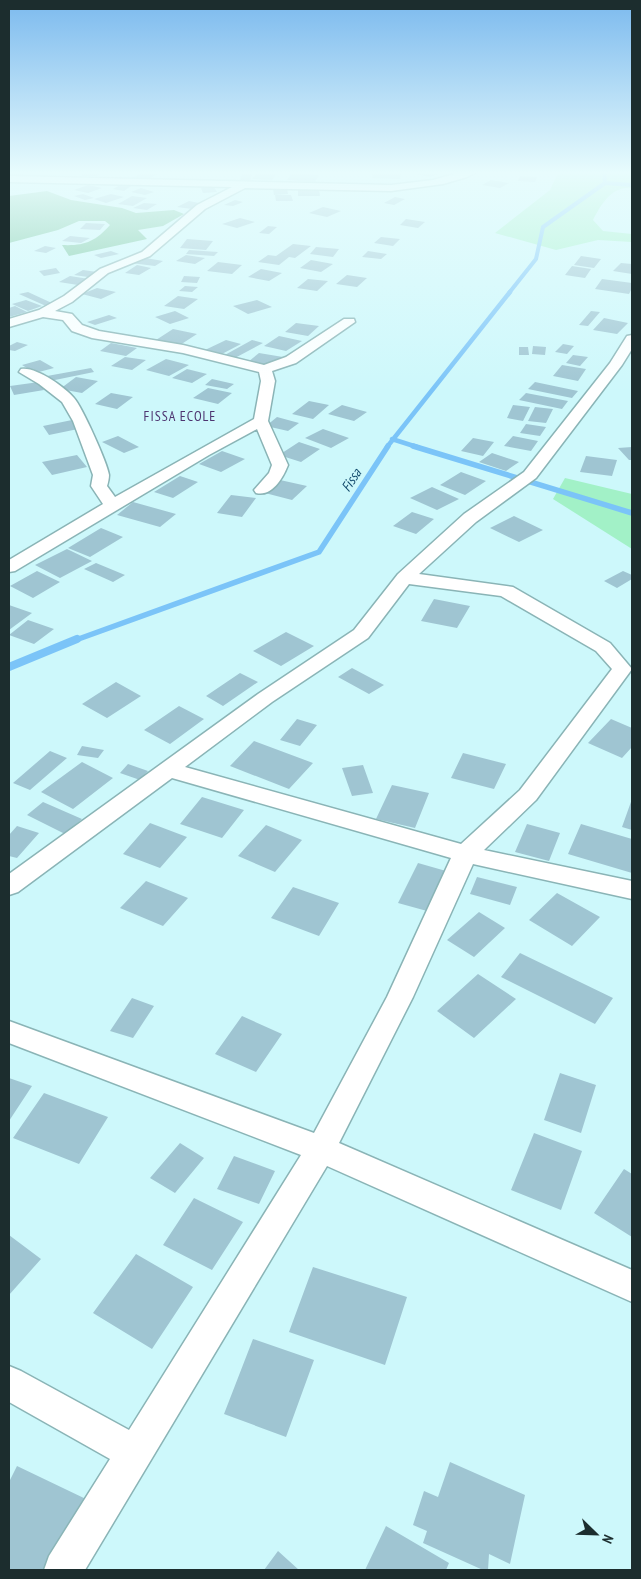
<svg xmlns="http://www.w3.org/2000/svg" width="641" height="1579" font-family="'PT Sans Narrow',sans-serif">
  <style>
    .green { fill: #a2f1c7 }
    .forest { fill: #6cc095 }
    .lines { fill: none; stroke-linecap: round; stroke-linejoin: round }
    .stream-far3 { stroke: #7bc4f8; stroke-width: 4 }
    .stream-far2 { stroke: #7bc4f8; stroke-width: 4.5 }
    .stream-far1 { stroke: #7bc4f8; stroke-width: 5.5 }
    .stream { stroke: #7bc4f8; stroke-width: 8 }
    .building { fill: #9fc5d2 }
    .street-casing { stroke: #8ab4b6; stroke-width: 3 }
    .street { fill: #fff; fill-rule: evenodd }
    .labels { text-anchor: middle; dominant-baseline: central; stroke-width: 4; stroke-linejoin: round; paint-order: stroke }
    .far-neighbourhood-label { font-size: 14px; letter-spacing: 1px; fill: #4d3570; stroke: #cdf8fb }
    .far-water-label { font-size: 14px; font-style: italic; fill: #134b6d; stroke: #cdf8fb }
  </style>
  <rect width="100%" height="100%" fill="#cdf8fb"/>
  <path class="green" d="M559,171H632V188C611,186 601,205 593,220L603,231L632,234V242L598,240L556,250L495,233L550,190Z
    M565,478L632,494V549L553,499Z"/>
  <path class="forest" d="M47,191L71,200L122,208L136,213L174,210L184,214L163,226L138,230L147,239L69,256L62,245C84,246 95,242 110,225L105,221H79L58,230L9,243V196Z"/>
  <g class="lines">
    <path class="stream-far3" d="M605,183L632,185
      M509,293L536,259L543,227L605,183L604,171"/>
    <path class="stream-far2" d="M392,439L417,447
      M387,447L510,292"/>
    <path class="stream-far1" d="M413,446L632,513
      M73,641L319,552L388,446"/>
    <path class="stream" d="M9,667L77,639"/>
  </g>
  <path class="building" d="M86,171H103L97,176H81Z
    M424,171H446L430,177L416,174Z
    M144,172L158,174L146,180L132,178Z
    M373,172L401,173L400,179L372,178Z
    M257,173L276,174L272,180L252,179Z
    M242,174H252L250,181L240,180Z
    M291,174L319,175L315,182L287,180Z
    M520,176L537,177L535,182L518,181Z
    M491,180L509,183L500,188L482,185Z
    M88,185L102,188L88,193L74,190Z
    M120,185L131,186L124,191L113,189Z
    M214,187L217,192L203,193L201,188Z
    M141,188L154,192L145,195L131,192Z
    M273,189H287L288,194L274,195Z
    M298,189H319L320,196H298Z
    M83,194L94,198L85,200L74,196Z
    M111,194L124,197L106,203L94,199Z
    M275,195H291L293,201H276Z
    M132,196L147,198L133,206L118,204Z
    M395,197L405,199L394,205L384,203Z
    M235,200L243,202L233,206L224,205Z
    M189,201L204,204L192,209L177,207Z
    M144,203L157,204L147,210L133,208Z
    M323,207L341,211L327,217L309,213Z
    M240,218L255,222L237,228L222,224Z
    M406,219L425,222L418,228L400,225Z
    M86,223L105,224L100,230L80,229Z
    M268,226L277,227L269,234L259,233Z
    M70,236L90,238L81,243L62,241Z
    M381,237L400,239L393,246L374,243Z
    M187,239L213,241L206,250L180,248Z
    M293,244L311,246L295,258L289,257L279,265L258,262L268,255L276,256Z
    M45,246L56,248L46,253L34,251Z
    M316,247L339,249L333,257L310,254Z
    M189,250L218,252L214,256L186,254Z
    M111,251L119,254L101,258L94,255Z
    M368,251L387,254L381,259L362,257Z
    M186,255L205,258L195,264L176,261Z
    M581,256L601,259L594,268L574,265Z
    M140,257L163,261L155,266L131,263Z
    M311,260L333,264L321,272L300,268Z
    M218,262L242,265L232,274L207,271Z
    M621,263L632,264V274L613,271Z
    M137,265L151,268L139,275L125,273Z
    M572,266L591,269L585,278L565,275Z
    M56,268L60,273L44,276L39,271Z
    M261,269L282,273L269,281L248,277Z
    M83,270L97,272L88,277L74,275Z
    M347,275L367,278L357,287L336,284Z
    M70,276L89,279L78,285L59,282Z
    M184,276L200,277L197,283L181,282Z
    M308,279L328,281L317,291L297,288Z
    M602,279L632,283V288L629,294L595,289Z
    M185,286L198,287L192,292L179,291Z
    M97,288L116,292L101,299L82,294Z
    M28,292L54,304L46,306L19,294Z
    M178,296L198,299L184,309L164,306Z
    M26,300L42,306L28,311L12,304Z
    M257,300L272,307L248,314L233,306Z
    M15,306L27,312L9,317V308Z
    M175,311L189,318L170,324L155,317Z
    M591,311L600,312L588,326L579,325Z
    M109,315L117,318L95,325L87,322Z
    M604,318L628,323L617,334L593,330Z
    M296,323L319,326L308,336L285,332Z
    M173,329L197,334L180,345L156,340Z
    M279,336L302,341L286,351L264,346Z
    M226,340L241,344L220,355L205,350Z
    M252,340L263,343L233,359L223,356Z
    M17,342L28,345L15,351L9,350V346Z
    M111,343L137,348L126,356L100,351Z
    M563,344L574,346L567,354L555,352Z
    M533,346L546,347L545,355L532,354Z
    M519,347H528L529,355H519Z
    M259,353L283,357L271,366L248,362Z
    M573,355L588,357L580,366L566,363Z
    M125,357L146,360L132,370L111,366Z
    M166,359L189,365L169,376L146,370Z
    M40,360L54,368L35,373L22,365Z
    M562,365L586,369L578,381L553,376Z
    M91,368L94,372L50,381L47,376Z
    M187,369L207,374L192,383L172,378Z
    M76,377L98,381L82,393L60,389Z
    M212,379L234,384L227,389L205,385Z
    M39,382L44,390L14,395L10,386Z
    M535,382L578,391L572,398L528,389Z
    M208,388L232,393L218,404L193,398Z
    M111,393L133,397L117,409L95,404Z
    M526,393L568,401L562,409L519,400Z
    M309,401L329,405L313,419L292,414Z
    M342,405L367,412L354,421L328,414Z
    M513,405L530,407L523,421L507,418Z
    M535,407L553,409L546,423L528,421Z
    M277,417L299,423L288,431L266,426Z
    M72,420L78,429L49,435L43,426Z
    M526,424L546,427L540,436L520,433Z
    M323,429L349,438L331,448L305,438Z
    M118,436L139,447L124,453L102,442Z
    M513,436L538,441L531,451L504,446Z
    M473,438L494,442L483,456L461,451Z
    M299,442L320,449L301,462L279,455Z
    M632,447V460H629L618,448Z
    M222,451L245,459L221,472L199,464Z
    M492,453L519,462L506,471L479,462Z
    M77,455L87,467L52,475L42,462Z
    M586,456L617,460L612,476L580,472Z
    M461,472L486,481L465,495L440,485Z
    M180,476L198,482L173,498L154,492Z
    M280,480L307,486L292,500L265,493Z
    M432,487L459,499L437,510L410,498Z
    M231,495L256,498L242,517L217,513Z
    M133,502L176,514L160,527L117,515Z
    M412,512L434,519L416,534L393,526Z
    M514,516L543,530L519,542L490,528Z
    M101,528L123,537L90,557L68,548Z
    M67,549L92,561L60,578L35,565Z
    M96,563L125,575L113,582L84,569Z
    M37,571L60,582L33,598L10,586Z
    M623,571L632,575V579L617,588L604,581Z
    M434,599L470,606L457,628L421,621Z
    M9,605L32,613L9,630Z
    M28,620L54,629L34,644L9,635Z
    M286,632L314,646L281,666L253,651Z
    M352,668L384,685L369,694L338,677Z
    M240,673L258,682L223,706L206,696Z
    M116,682L141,696L107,718L82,704Z
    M179,706L204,719L170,744L144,730Z
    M297,719L317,725L300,746L280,740Z
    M611,719L632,728V747L622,758L588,743Z
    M254,741L313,763L289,789L230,766Z
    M82,746L104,750L98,758L77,755Z
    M50,751L67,758L30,790L13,783Z
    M463,753L506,764L494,789L451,778Z
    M82,762L113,778L73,809L41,792Z
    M128,764L148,771L140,780L120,773Z
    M363,765L373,793L352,796L342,768Z
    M392,785L429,793L415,828L376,819Z
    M202,797L244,810L222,838L180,824Z
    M632,799V830L622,827Z
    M43,802L82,819L65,834L27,815Z
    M150,823L187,837L160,868L123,854Z
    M527,824L560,833L549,861L515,852Z
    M581,824L632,839V873L568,854Z
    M266,825L302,840L275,872L238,856Z
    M17,826L39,833L17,858L9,856V835Z
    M418,863L446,871L427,911L398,903Z
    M477,877L517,887L510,905L470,894Z
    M146,881L188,898L163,926L120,908Z
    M293,887L339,903L319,936L271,918Z
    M557,893L600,917L572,946L529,920Z
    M479,912L505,928L474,957L447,940Z
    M520,953L613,998L595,1024L501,977Z
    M478,974L516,999L474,1038L437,1011Z
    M132,998L154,1006L133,1038L110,1031Z
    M242,1016L282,1034L256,1072L215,1054Z
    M560,1073L596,1085L581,1133L544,1120Z
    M9,1078L32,1086L9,1121Z
    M44,1093L108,1117L79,1164L13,1138Z
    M534,1133L582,1151L561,1210L511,1190Z
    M180,1143L204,1158L175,1193L150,1178Z
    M234,1156L275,1171L259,1204L217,1189Z
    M624,1169L632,1174V1237L594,1213Z
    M194,1198L243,1222L212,1270L163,1245Z
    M9,1235L41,1259L9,1295Z
    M136,1254L193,1287L152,1349L93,1313Z
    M313,1267L407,1297L385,1365L289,1332Z
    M253,1339L314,1360L286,1437L224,1414Z
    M450,1462L525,1495L510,1564L489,1554L488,1570H483L423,1543L427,1531L413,1525L424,1491L438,1497Z
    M17,1466L88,1500L52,1570H9V1482Z
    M386,1526L449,1563L446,1570H365Z
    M278,1551L299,1570H264Z"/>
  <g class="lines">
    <defs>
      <path id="street" d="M465,171H478L467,177L443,184L391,191L245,188L205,209L150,256L108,273L72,302L55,311L72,314L82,325L99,331L183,345L264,365L286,357L344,319H354L355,322L296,363L272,371L275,381L268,421L288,465C283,478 272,497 256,493L254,490L269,473L272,465L257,429L209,455L15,571L9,572V560L103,504L91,486L93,475L73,421L62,402L39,384L19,372L21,369C35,366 65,387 74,398C82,407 107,462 109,475C109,478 108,483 107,486L115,497L254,419L261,381L259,372L183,353L92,338L72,331L63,320L43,317L9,327V319L39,310L64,296L100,269L142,252L197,205L232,187L9,182V176L391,185L433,180Z
        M632,335V349L622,365L536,478L476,522L419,574L513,587L610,643L632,669L536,800L484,850L632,881V899L473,864L413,997L339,1143L632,1270V1302L327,1166L85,1570H44L49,1556L110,1459L9,1402V1366L21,1371L129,1430L301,1155L9,1043V1021L314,1133L387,997L451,858L172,778L18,892L9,895V874L258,694L354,630L398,574L464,514L524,472L610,363L627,336ZM409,584L501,596L596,651L612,669L520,790L461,844L185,767L272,702L368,638Z"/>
    </defs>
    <use href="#street" class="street-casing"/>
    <use href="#street" class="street"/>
  </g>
  <linearGradient id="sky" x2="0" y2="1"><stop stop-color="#7cbaee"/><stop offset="0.44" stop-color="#e8fcfd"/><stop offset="1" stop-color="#e8fcfd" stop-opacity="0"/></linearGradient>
  <rect width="641" height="392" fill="url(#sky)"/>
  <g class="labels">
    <g class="far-neighbourhood-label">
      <text x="180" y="416">FISSA ECOLE</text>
    </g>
    <g class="far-water-label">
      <text transform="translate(351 480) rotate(-57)">Fissa</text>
    </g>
  </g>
  <rect width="641" height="1579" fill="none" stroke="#1c2d2e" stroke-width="20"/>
  <g transform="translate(596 1534) rotate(113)" stroke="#cdf8fb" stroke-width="4" paint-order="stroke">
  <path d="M0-4L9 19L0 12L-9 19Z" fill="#1c2d2e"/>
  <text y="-8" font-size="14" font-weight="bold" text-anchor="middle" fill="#1c2d2e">N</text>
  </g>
</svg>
